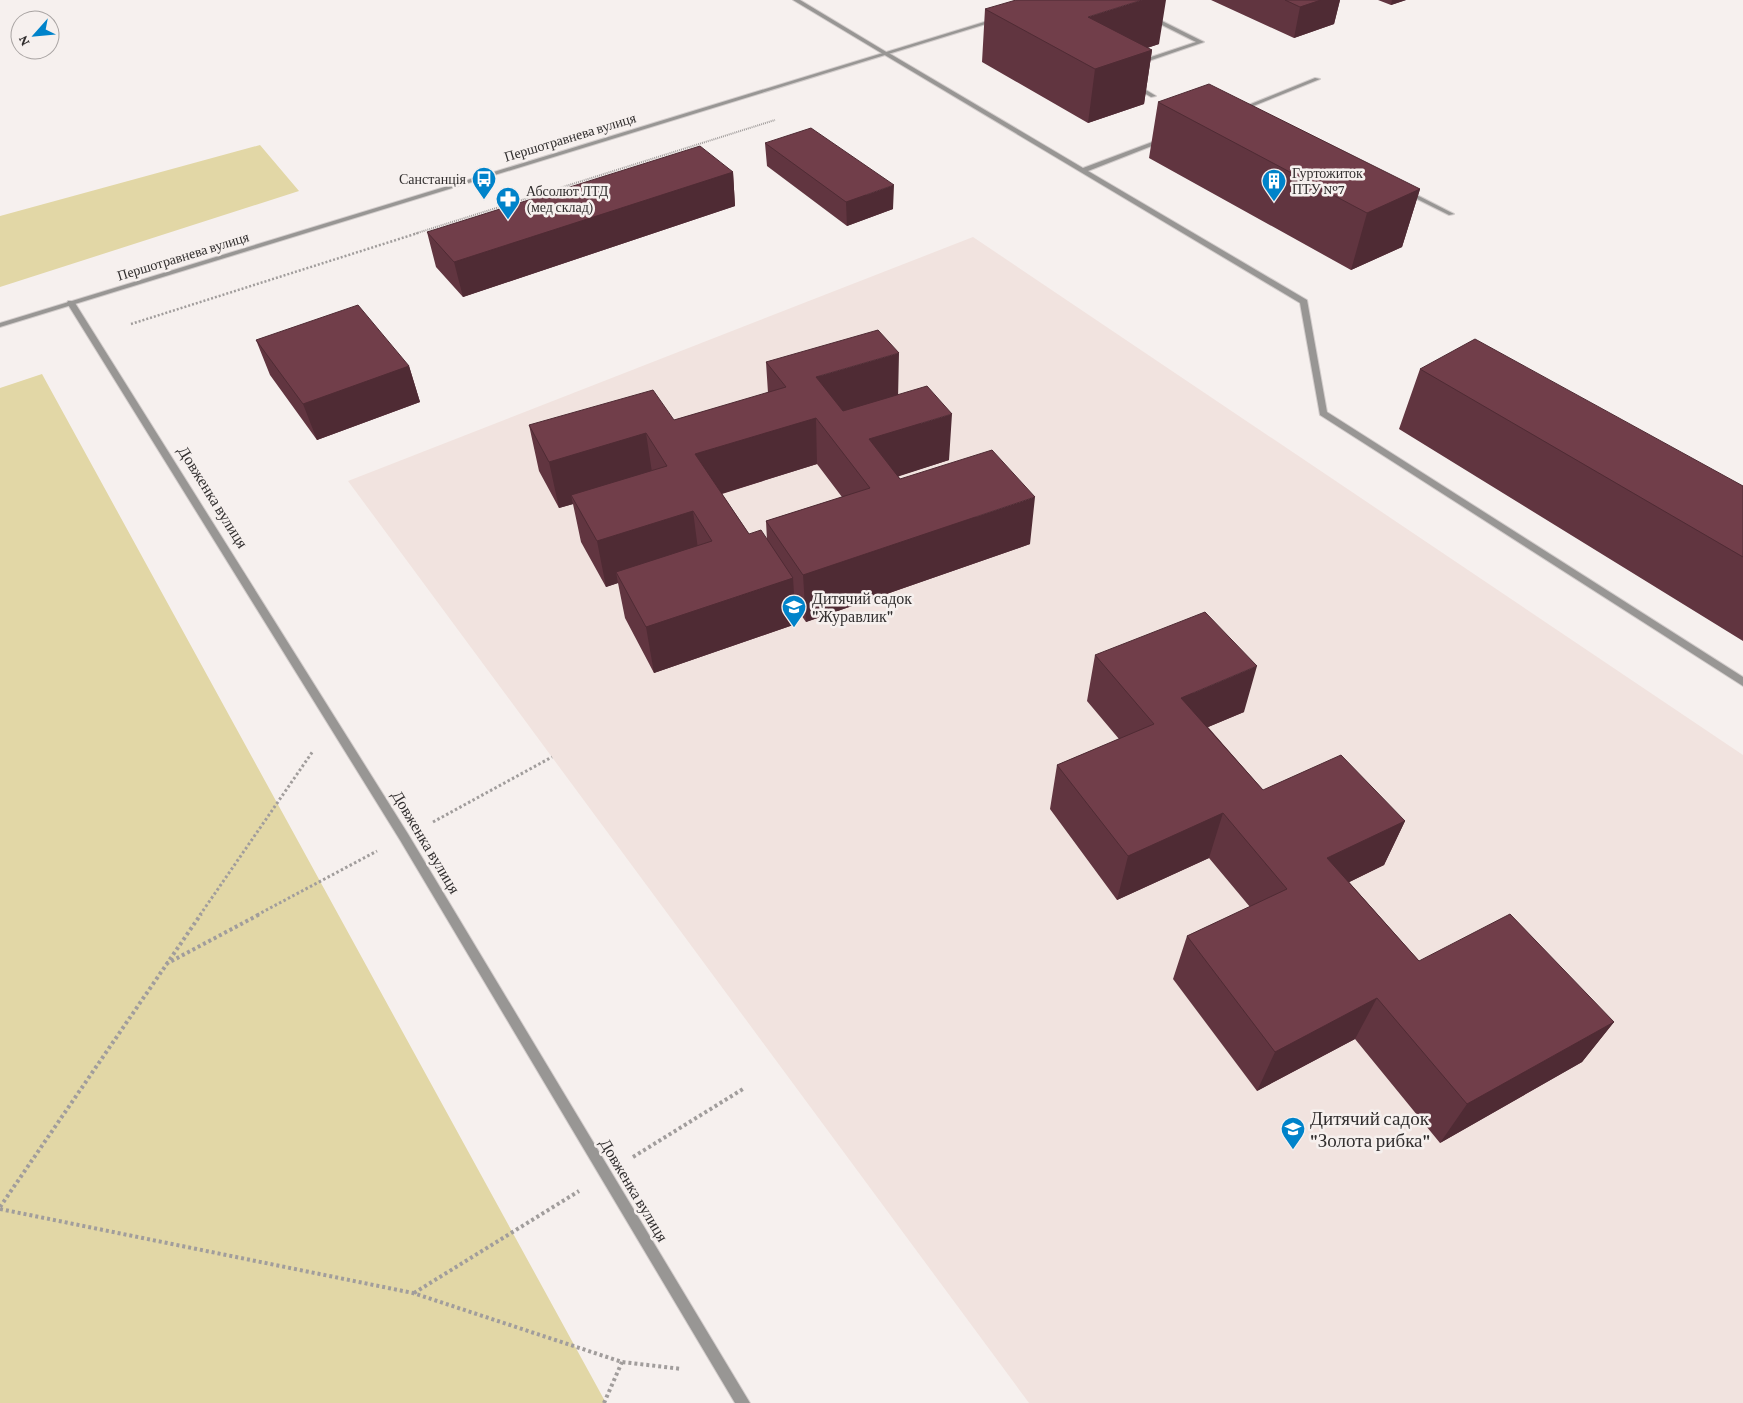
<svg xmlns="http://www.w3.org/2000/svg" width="1743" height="1403" font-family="'Crimson Pro',serif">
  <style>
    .built { fill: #f1e3df }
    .green { fill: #e2d7a6 }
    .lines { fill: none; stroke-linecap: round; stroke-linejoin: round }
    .service-casing { stroke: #d3cdcc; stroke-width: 2 }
    .minor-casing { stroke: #d3cdcc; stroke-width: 2 }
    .tertiary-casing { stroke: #d3cdcc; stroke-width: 2 }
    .path-far3 { stroke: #a19d9c; stroke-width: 2; stroke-dasharray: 1 1; stroke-linecap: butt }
    .path-far2 { stroke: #a19d9c; stroke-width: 2.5; stroke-dasharray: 2 2; stroke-linecap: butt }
    .path-far1 { stroke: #a19d9c; stroke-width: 3; stroke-dasharray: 2.5 2.5; stroke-linecap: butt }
    .path { stroke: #a19d9c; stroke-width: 4; stroke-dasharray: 3 3; stroke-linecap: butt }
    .service { fill: #989694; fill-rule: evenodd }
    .minor { fill: #989694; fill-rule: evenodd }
    .tertiary { fill: #989694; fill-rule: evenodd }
    .wall { fill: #613540; fill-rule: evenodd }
    .shaded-wall { fill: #4f2b34 }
    .building { fill: #713e4a; stroke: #4f2b34 }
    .labels { text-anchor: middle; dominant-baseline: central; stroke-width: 5; stroke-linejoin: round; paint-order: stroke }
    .far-street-label { font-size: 14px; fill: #322f2f; stroke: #f6f0ee }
    .far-poi-label { font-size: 14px; fill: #322f2f; stroke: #f6f0ee; text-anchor: start }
    .street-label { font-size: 16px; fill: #322f2f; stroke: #f6f0ee }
    .poi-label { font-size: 16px; fill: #322f2f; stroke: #f6f0ee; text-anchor: start }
    .near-poi-label { font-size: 19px; fill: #322f2f; stroke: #f6f0ee; text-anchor: start }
  </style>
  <rect width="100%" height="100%" fill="#f6f0ee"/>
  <path class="built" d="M973,237L1743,755V1403H1029L348,481Z"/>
  <path class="green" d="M260,145L299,191L0,287V216Z
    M42,374L606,1403H0V388Z"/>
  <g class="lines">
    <defs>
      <path id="service" d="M1148,16H1152L1204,42L1140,64H1136V62L1196,42L1148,18Z
        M883,52H887L1083,168L1163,138H1167V140L1088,171L1307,300L1327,412L1743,677V686L1320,415L1300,303L883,54Z
        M1315,78L1320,79L1241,111L1236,110Z
        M1132,84H1136L1156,96L1151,97L1132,86Z
        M1405,191H1409L1454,214L1449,215L1405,193Z"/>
      <path id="minor" d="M793,0H800L888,53L883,54Z
        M68,301H71L75,303L408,834L750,1403H735L400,840L67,303Z"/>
      <path id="tertiary" d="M994,19L999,20L0,327V323Z"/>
    </defs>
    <use href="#service" class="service-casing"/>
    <use href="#minor" class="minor-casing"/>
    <use href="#tertiary" class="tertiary-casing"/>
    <path class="path-far3" d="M414,234L775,120"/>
    <path class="path-far2" d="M131,324L418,233"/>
    <path class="path-far1" d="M433,822L552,757
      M200,915L313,751
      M257,915L377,851"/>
    <path class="path" d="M166,964L260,914
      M633,1157L743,1089
      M0,1207L201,914
      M0,1209L413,1293L622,1362L682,1369
      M414,1293L579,1191
      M604,1403L622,1362"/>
    <use href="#service" class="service"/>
    <use href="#minor" class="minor"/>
    <use href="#tertiary" class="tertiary"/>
  </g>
  <path class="wall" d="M1211,0H1340L1334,24L1294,38Z
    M1378,0H1406L1391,5Z
    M985,9L1159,44L1147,48L1152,50L1144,104L1088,123L982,62Z
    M1158,102L1420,189L1402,247L1351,270L1149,158Z
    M765,143L893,209L847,226L767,166Z
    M733,172L735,206L463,297L436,267L427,232Z
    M256,340L409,366L420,402L317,440L270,375Z
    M766,362L898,395L949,460L898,476L900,479L1030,544L806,622L794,605L796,624L654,673L625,618L618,583L606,587L581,542L573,504L559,508L539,471L529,425L674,420L768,393ZM817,464L842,497L766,521L767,540L749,534L722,494Z
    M1420,369L1743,486V641L1399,429Z
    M1095,655L1244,712L1208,727L1263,790L1405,821L1384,865L1349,882L1419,961L1614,1022L1582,1062L1440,1143L1355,1039L1257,1091L1173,979L1187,936L1250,907L1209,858L1117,900L1050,809L1057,765L1119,739L1087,701Z"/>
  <path class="shaded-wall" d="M1142,0H1166L1159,44L1090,67L1088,17Z
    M1321,0H1340L1334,24L1294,38L1300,7Z
    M1392,0H1406L1391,5Z
    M1152,50L1144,104L1088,123L1095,69Z
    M733,172L735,206L463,297L454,262Z
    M894,185L893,209L847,226L846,202Z
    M1420,189L1402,247L1351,270L1367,213Z
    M899,353L898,399L819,423L816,377Z
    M409,366L420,402L317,440L303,404Z
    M952,414L949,460L869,486V439Z
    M816,418L817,464L701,500L695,454Z
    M646,433L653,479L571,495L573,504L559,508L549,462Z
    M1035,497L1030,544L806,622L803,575Z
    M693,511L699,557L616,572L618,583L606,587L597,541Z
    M793,578L796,624L654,673L646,627Z
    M1257,666L1244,712L1170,743L1181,698Z
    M1223,813L1209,858L1117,900L1128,856Z
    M1405,821L1384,865L1309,902L1327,858Z
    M1377,998L1355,1039L1257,1091L1275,1052Z
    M1614,1022L1582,1062L1440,1143L1467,1104Z"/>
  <path class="building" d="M1016,0H1142L1088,17L1152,50L1095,69L985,9Z
    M1285,0H1321L1300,7Z
    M1209,84L1420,189L1367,213L1158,102Z
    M811,128L894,185L846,202L765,143Z
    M700,146L733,172L454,262L427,232Z
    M358,305L409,366L303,404L256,340Z
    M878,330L899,353L816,377L843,411L927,386L952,414L869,439L900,479L992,450L1035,497L803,575L766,521L870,488L816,418L695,454L749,534L761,530L793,578L646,627L616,572L712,541L693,511L597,541L571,495L667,466L646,433L549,462L529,425L653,390L674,420L786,387L766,362Z
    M1475,339L1743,486V557L1420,369Z
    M1205,612L1257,666L1181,698L1263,790L1341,755L1405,821L1327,858L1419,961L1510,914L1614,1022L1467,1104L1377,998L1275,1052L1187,936L1287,889L1223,813L1128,856L1057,765L1154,724L1095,655Z"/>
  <defs>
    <symbol id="bus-pin" viewBox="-11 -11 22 30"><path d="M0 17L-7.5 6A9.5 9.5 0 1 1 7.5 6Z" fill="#0083ca" stroke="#f6f0ee"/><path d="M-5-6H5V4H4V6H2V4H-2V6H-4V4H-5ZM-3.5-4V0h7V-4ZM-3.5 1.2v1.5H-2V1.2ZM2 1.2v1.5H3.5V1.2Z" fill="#fff"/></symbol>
    <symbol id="building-pin" viewBox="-11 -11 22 30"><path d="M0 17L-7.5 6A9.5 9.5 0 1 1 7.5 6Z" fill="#0083ca" stroke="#f6f0ee"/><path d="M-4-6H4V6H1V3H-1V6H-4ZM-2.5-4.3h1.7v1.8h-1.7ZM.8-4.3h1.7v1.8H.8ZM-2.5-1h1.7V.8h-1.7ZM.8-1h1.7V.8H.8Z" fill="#fff"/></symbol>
    <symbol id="pharmacy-pin" viewBox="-11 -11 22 30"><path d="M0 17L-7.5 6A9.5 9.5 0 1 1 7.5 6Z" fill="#0083ca" stroke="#f6f0ee"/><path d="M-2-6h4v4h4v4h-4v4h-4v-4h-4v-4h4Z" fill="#fff"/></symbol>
    <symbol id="school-pin" viewBox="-11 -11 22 30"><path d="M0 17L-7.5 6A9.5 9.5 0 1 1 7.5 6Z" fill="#0083ca" stroke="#f6f0ee"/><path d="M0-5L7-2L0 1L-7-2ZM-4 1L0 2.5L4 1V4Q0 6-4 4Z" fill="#fff"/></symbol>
  </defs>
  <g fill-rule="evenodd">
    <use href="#bus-pin" x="470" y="165" width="28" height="38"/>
    <use href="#building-pin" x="1260" y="167" width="28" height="38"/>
    <use href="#pharmacy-pin" x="494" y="185" width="28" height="38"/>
    <use href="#school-pin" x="780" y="593" width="28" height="38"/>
    <use href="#school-pin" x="1279" y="1115" width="28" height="38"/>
  </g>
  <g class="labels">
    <g class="far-street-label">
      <text transform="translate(570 137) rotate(-17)">Першотравнева вулиця</text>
      <text transform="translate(183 256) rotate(-17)">Першотравнева вулиця</text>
    </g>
    <g class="far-poi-label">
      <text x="1292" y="173">Гуртожиток<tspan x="1292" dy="16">ПТУ №7</tspan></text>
      <text x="466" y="179" text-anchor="end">Санстанція</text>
      <text x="526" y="191">Абсолют ЛТД<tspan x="526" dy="16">(мед склад)</tspan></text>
    </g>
    <g class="street-label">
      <text transform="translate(213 497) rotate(58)">Довженка вулиця</text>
      <text transform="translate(426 842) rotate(59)">Довженка вулиця</text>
      <text transform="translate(634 1190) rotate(59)">Довженка вулиця</text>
    </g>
    <g class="poi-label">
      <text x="812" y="598">Дитячий садок<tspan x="812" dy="18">"Журавлик"</tspan></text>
    </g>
    <g class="near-poi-label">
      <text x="1310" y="1118">Дитячий садок<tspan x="1310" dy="22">"Золота рибка"</tspan></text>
    </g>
  </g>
  <g transform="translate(35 35) rotate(243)"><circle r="24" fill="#f6f0ee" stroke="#a8a3a2"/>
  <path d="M0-4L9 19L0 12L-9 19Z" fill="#0083ca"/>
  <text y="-8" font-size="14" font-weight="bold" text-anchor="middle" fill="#322f2f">N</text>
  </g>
</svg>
